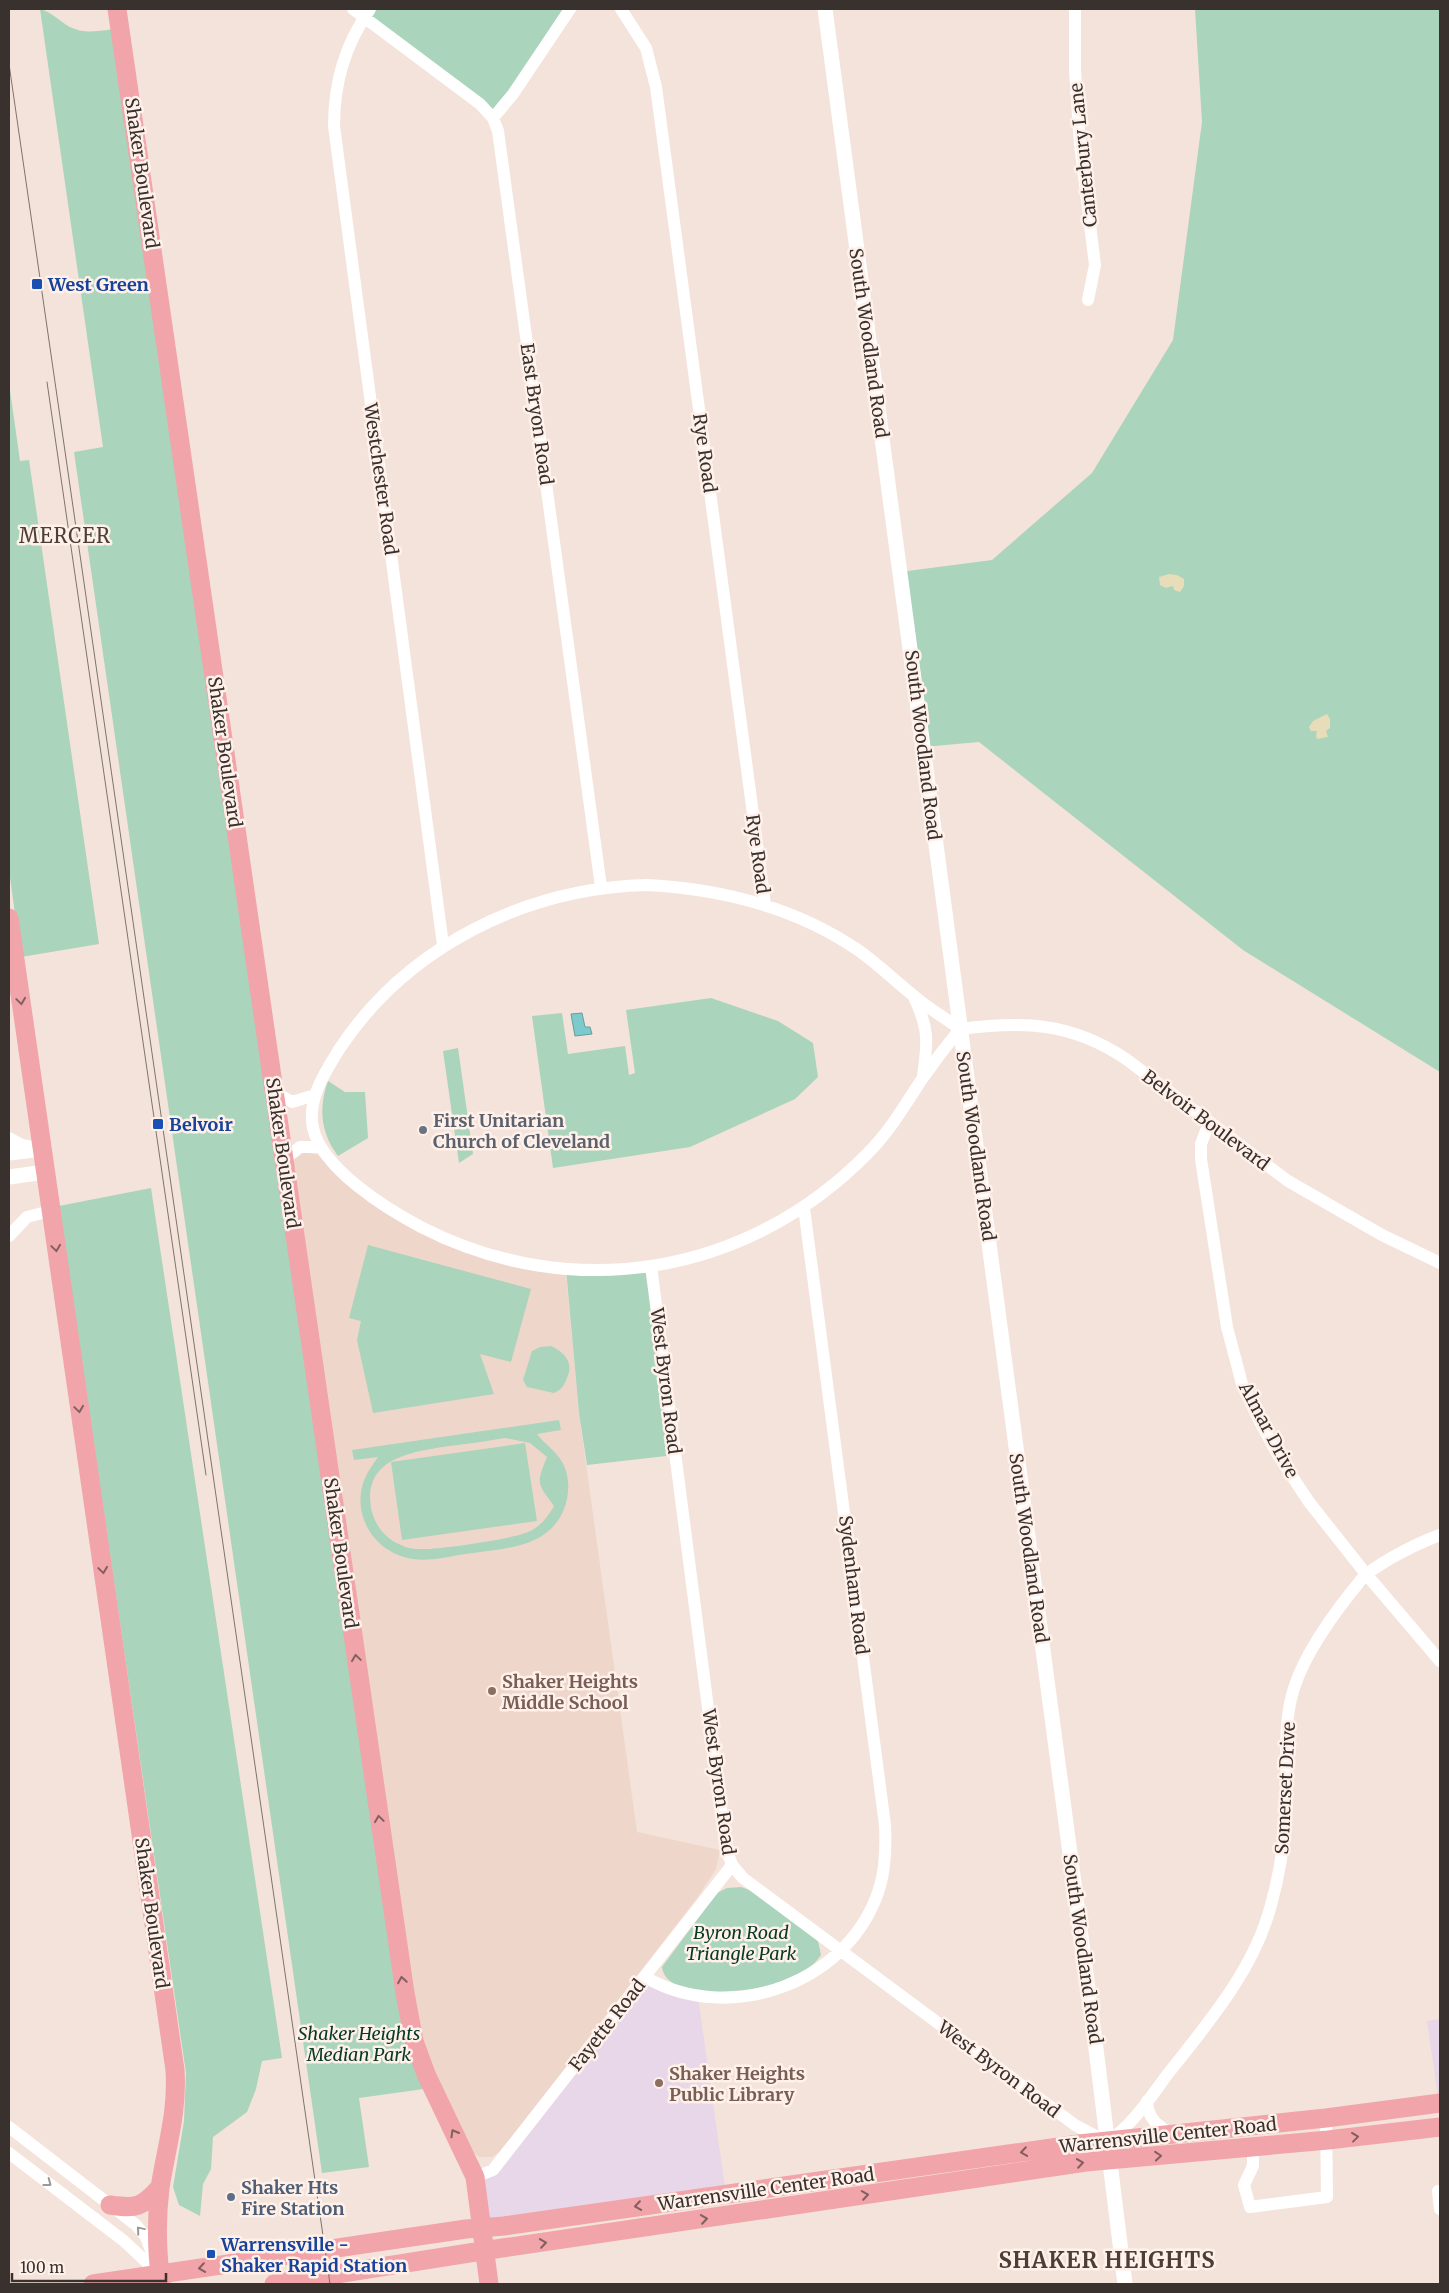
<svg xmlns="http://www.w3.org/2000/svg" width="1449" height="2293" font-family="Merriweather,serif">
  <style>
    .commercial { fill: #e7d7e8 }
    .built { fill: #eed7ca }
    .green { fill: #aad4bc; fill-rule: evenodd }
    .sand { fill: #e7ddb8 }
    .water { fill: #7dcacc; stroke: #689c9d }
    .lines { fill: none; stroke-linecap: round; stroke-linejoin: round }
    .minor { stroke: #fff; stroke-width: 12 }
    .tertiary { stroke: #fff; stroke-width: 15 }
    .primary { stroke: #f1a4aa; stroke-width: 19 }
    .tram { stroke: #7d736e; stroke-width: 1 }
    .oneway { stroke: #825f60 }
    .oneway2 { stroke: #9c9896 }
    .transit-dot { fill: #1a4fb4; stroke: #fff1ea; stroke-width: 2 }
    .worship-dot { fill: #6b7280; stroke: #fff1ea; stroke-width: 2 }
    .education-dot { fill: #8d6e63; stroke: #fff1ea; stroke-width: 2 }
    .service-dot { fill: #5c6f8a; stroke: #fff1ea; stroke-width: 2 }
    .labels { text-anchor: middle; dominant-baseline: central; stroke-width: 5; stroke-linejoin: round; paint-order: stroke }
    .street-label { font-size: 18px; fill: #38312e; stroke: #fff1ea }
    .transit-label { font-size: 18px; font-weight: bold; fill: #164399; stroke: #fff1ea; text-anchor: start }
    .worship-label { font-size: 18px; font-weight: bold; fill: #5b616d; stroke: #fff1ea; text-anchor: start }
    .education-label { font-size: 18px; font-weight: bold; fill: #785e54; stroke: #fff1ea; text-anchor: start }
    .park-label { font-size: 18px; font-style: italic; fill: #073a25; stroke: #fff1ea }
    .service-label { font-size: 18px; font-weight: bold; fill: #4e5e75; stroke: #fff1ea; text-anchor: start }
    .quarter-label { font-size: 20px; letter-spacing: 1px; fill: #4c3f38; stroke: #fff1ea }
    .district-label { font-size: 22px; font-weight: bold; letter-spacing: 1px; fill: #4c3f38; stroke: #fff1ea }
  </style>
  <rect width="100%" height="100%" fill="#f4e3da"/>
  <path class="commercial" d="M645,1977L698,1997L726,2194L483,2227L477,2184Z
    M1440,2019V2103H1439L1427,2021Z"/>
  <path class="built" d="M304,1152L318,1155L340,1177L414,1229L442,1244L503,1264L566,1274L579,1413L637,1832L720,1850L716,1869L697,1898L503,2149L492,2157H479L474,2153L423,2054L291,1163Z"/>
  <path class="green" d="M40,9C52,12 59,21 70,27C85,35 104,30 120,28L402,1978L431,2088L359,2098L369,2167L322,2173L74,452L103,447Z
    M370,9H570L493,118L364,17Z
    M1195,9H1440V1072L1243,950L979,742L923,747L900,572L992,560L1092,473L1173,340L1202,122Z
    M9,383L20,461L29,460L99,944L21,957L9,870Z
    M711,998L778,1021L813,1043L818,1077L795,1099L690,1147L553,1168L532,1016L562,1013L568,1054L625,1046L629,1075L635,1073L626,1010Z
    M458,1048L473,1154L459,1163L443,1051Z
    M328,1081L345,1092H365L368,1138L338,1156C321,1133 318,1109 328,1081Z
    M151,1188L282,2058L262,2061L256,2089L247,2112L213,2137L211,2169L203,2184L200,2216L179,2205L173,2187L184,2121L186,2073L59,1206Z
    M368,1245L531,1289L511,1362L480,1354L494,1394L373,1413L357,1340L361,1321L349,1318Z
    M651,1266L675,1455L587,1465L579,1413L566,1269Z
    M551,1346C565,1353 574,1362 567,1378C564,1386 561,1390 554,1393L527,1387L523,1380L532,1351L540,1347Z
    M559,1420L561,1430L537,1434C546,1446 559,1452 565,1468C570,1482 569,1496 564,1509C549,1547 508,1548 473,1553C454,1555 432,1562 413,1559C378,1554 354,1521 362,1487C365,1475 371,1467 378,1457L354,1460L352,1450ZM505,1438L530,1443L547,1457C536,1484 537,1483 554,1506C548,1517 540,1527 528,1532C513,1539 437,1550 419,1549C413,1549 406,1548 401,1545C385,1539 374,1524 371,1508C363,1457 413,1452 449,1446C468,1444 487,1441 505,1438Z
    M525,1443L537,1521L402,1540L391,1462Z
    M741,1887L755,1892L818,1941L821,1955C813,1967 800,1974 787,1980C763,1991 666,2004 662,1967L717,1893L727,1888Z"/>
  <path class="sand" d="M1169,574L1177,575L1184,579V586L1180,592L1174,590L1173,586L1166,588L1160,585L1159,577Z
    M1327,714L1330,719V728L1326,731L1328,737L1317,739L1316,736L1317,731H1311L1309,727L1313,721Z"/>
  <path class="water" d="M582,1013L585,1027H590L592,1034L575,1036L571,1014Z"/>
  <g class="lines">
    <path class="minor" d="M353,9L480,104L493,118L498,131L601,887
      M370,9C345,45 334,82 334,126L443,945
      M621,9L646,48L656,87L765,904
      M1075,9V71L1080,144L1095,265L1088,300
      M493,118L513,94L570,9
      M647,885C722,889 795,907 858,950C878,964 895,981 914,996C928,1008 945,1018 960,1029C947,1045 934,1062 922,1079C905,1105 890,1131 867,1154C748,1275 573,1305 421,1227C387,1209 322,1169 313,1128C307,1099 325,1072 340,1048C408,946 526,888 647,885Z
      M914,997C929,1029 928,1041 923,1076
      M960,1029C1023,1021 1071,1022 1126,1059L1288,1181L1382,1235L1440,1263
      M274,1092L292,1102L315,1095
      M1209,1123L1201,1144V1159L1227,1327L1242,1384L1259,1420L1278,1455L1309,1502L1366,1574L1440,1661
      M9,1138L22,1145L37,1148
      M284,1159L300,1147H321
      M9,1236L27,1217L50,1211
      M651,1266L726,1848L732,1865L743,1878L1075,2125L1107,2142C1132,2126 1150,2098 1167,2075C1208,2023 1254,1970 1271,1905C1279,1876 1284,1846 1286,1816C1289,1777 1282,1738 1291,1699C1299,1663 1329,1620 1352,1591C1357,1586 1361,1578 1367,1574C1386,1559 1418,1543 1440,1535
      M645,1977C731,2027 852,1982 880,1886C886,1866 886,1846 885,1825L804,1208
      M1147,2101C1148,2119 1157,2125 1171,2134
      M9,2127L136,2225L146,2237L154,2258
      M1253,2148V2166L1244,2185L1250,2207L1327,2197L1326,2118
      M9,2153L124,2241L157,2272
      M475,2177L493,2170L732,1865
      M1438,2191L1440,2209"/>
    <path class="tertiary" d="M825,9L1096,2049L1125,2284
      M9,1153L42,1149
      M9,1177L45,1172"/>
    <path class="primary" d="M117,9L405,1993L414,2041L426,2074L475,2177L489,2284
      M9,918L175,2070C178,2112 166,2148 160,2188C156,2220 157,2253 161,2284
      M110,2205C137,2209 142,2207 160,2187
      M93,2284L466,2229L504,2226L1079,2144L1326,2118L1440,2103
      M274,2284L469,2253L1086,2162L1328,2140L1440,2127"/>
    <path class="tram" d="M9,64L330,2284
      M47,382L206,1475"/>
  </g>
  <defs><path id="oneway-chevron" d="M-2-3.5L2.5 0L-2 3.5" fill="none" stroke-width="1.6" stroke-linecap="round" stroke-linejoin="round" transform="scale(1.25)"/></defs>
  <g class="oneway">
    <use href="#oneway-chevron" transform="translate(21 1001) rotate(82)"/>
    <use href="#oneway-chevron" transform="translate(56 1248) rotate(82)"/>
    <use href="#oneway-chevron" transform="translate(79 1409) rotate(82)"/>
    <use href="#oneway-chevron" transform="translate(103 1570) rotate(82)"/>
    <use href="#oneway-chevron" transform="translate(356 1658) rotate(-98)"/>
    <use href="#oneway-chevron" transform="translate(379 1819) rotate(-98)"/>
    <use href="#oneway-chevron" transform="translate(402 1980) rotate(-99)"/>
    <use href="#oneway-chevron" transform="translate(454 2133) rotate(-120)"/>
    <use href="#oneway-chevron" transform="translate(1355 2137) rotate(-7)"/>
    <use href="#oneway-chevron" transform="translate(1024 2152) rotate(172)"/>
    <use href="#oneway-chevron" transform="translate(1158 2156) rotate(-5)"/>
    <use href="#oneway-chevron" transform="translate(1080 2163) rotate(-8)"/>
    <use href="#oneway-chevron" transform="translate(865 2195) rotate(-9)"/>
    <use href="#oneway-chevron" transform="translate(638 2206) rotate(172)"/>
    <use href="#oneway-chevron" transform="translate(704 2219) rotate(-8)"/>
    <use href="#oneway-chevron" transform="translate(543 2243) rotate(-8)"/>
    <use href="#oneway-chevron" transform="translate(202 2268) rotate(172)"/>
  </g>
  <g class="oneway2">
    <use href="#oneway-chevron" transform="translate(48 2183) rotate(37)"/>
    <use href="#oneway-chevron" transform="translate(140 2230) rotate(-130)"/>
  </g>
  <g class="transit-dot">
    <rect x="31" y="278" width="12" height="12" rx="2.5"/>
    <rect x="152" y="1118" width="12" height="12" rx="2.5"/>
    <rect x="206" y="2249" width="10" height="10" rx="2.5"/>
  </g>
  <circle class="worship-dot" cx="423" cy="1130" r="5"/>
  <g class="education-dot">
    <circle cx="492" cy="1691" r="5"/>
    <circle cx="659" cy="2083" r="5"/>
  </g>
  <circle class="service-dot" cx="231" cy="2197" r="5"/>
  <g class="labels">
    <g class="street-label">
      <text transform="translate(1083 155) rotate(-96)">Canterbury Lane</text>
      <text transform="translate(142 173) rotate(82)">Shaker Boulevard</text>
      <text transform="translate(869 343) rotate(82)">South Woodland Road</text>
      <text transform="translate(537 414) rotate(82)">East Bryon Road</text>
      <text transform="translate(705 453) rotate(82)">Rye Road</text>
      <text transform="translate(381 479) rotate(82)">Westchester Road</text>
      <text transform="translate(923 745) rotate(83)">South Woodland Road</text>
      <text transform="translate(225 752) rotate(82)">Shaker Boulevard</text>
      <text transform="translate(758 854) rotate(82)">Rye Road</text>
      <text transform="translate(1206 1120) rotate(37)">Belvoir Boulevard</text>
      <text transform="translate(976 1146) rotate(82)">South Woodland Road</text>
      <text transform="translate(283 1153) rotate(82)">Shaker Boulevard</text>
      <text transform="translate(666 1381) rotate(83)">West Byron Road</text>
      <text transform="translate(1269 1430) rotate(62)">Almar Drive</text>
      <text transform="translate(1029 1548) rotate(82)">South Woodland Road</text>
      <text transform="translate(341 1553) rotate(82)">Shaker Boulevard</text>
      <text transform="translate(854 1585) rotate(83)">Sydenham Road</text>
      <text transform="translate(719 1782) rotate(82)">West Byron Road</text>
      <text transform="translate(1285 1788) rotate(-87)">Somerset Drive</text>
      <text transform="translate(152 1913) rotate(82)">Shaker Boulevard</text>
      <text transform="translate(1083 1949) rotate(82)">South Woodland Road</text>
      <text transform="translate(607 2025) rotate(-52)">Fayette Road</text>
      <text transform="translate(999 2069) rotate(37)">West Byron Road</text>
      <text transform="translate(1168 2135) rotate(-6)">Warrensville Center Road</text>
      <text transform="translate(766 2189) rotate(-8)">Warrensville Center Road</text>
    </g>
    <g class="transit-label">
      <text x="48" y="284">West Green</text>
      <text x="169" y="1124">Belvoir</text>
      <text x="221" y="2244">Warrensville -<tspan x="221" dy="21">Shaker Rapid Station</tspan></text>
    </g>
    <g class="worship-label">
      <text x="433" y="1120">First Unitarian<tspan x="433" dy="21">Church of Cleveland</tspan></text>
    </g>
    <g class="education-label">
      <text x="502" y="1681">Shaker Heights<tspan x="502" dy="21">Middle School</tspan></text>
      <text x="669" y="2073">Shaker Heights<tspan x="669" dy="21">Public Library</tspan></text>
    </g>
    <g class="park-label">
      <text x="741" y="1932">Byron Road<tspan x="741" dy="21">Triangle Park</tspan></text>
      <text x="359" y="2033">Shaker Heights<tspan x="359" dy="21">Median Park</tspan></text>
    </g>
    <g class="service-label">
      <text x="241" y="2187">Shaker Hts<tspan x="241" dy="21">Fire Station</tspan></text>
    </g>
    <g class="quarter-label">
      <text x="65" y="535">MERCER</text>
    </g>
    <g class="district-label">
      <text x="1107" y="2260">SHAKER HEIGHTS</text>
    </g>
  </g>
  <rect width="1449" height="2293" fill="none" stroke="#38312e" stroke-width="20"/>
  <path d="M12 2273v8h154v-8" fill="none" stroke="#38312e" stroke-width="2.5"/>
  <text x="20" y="2273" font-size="15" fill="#38312e" stroke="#fff1ea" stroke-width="4" paint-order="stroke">100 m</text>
</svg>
